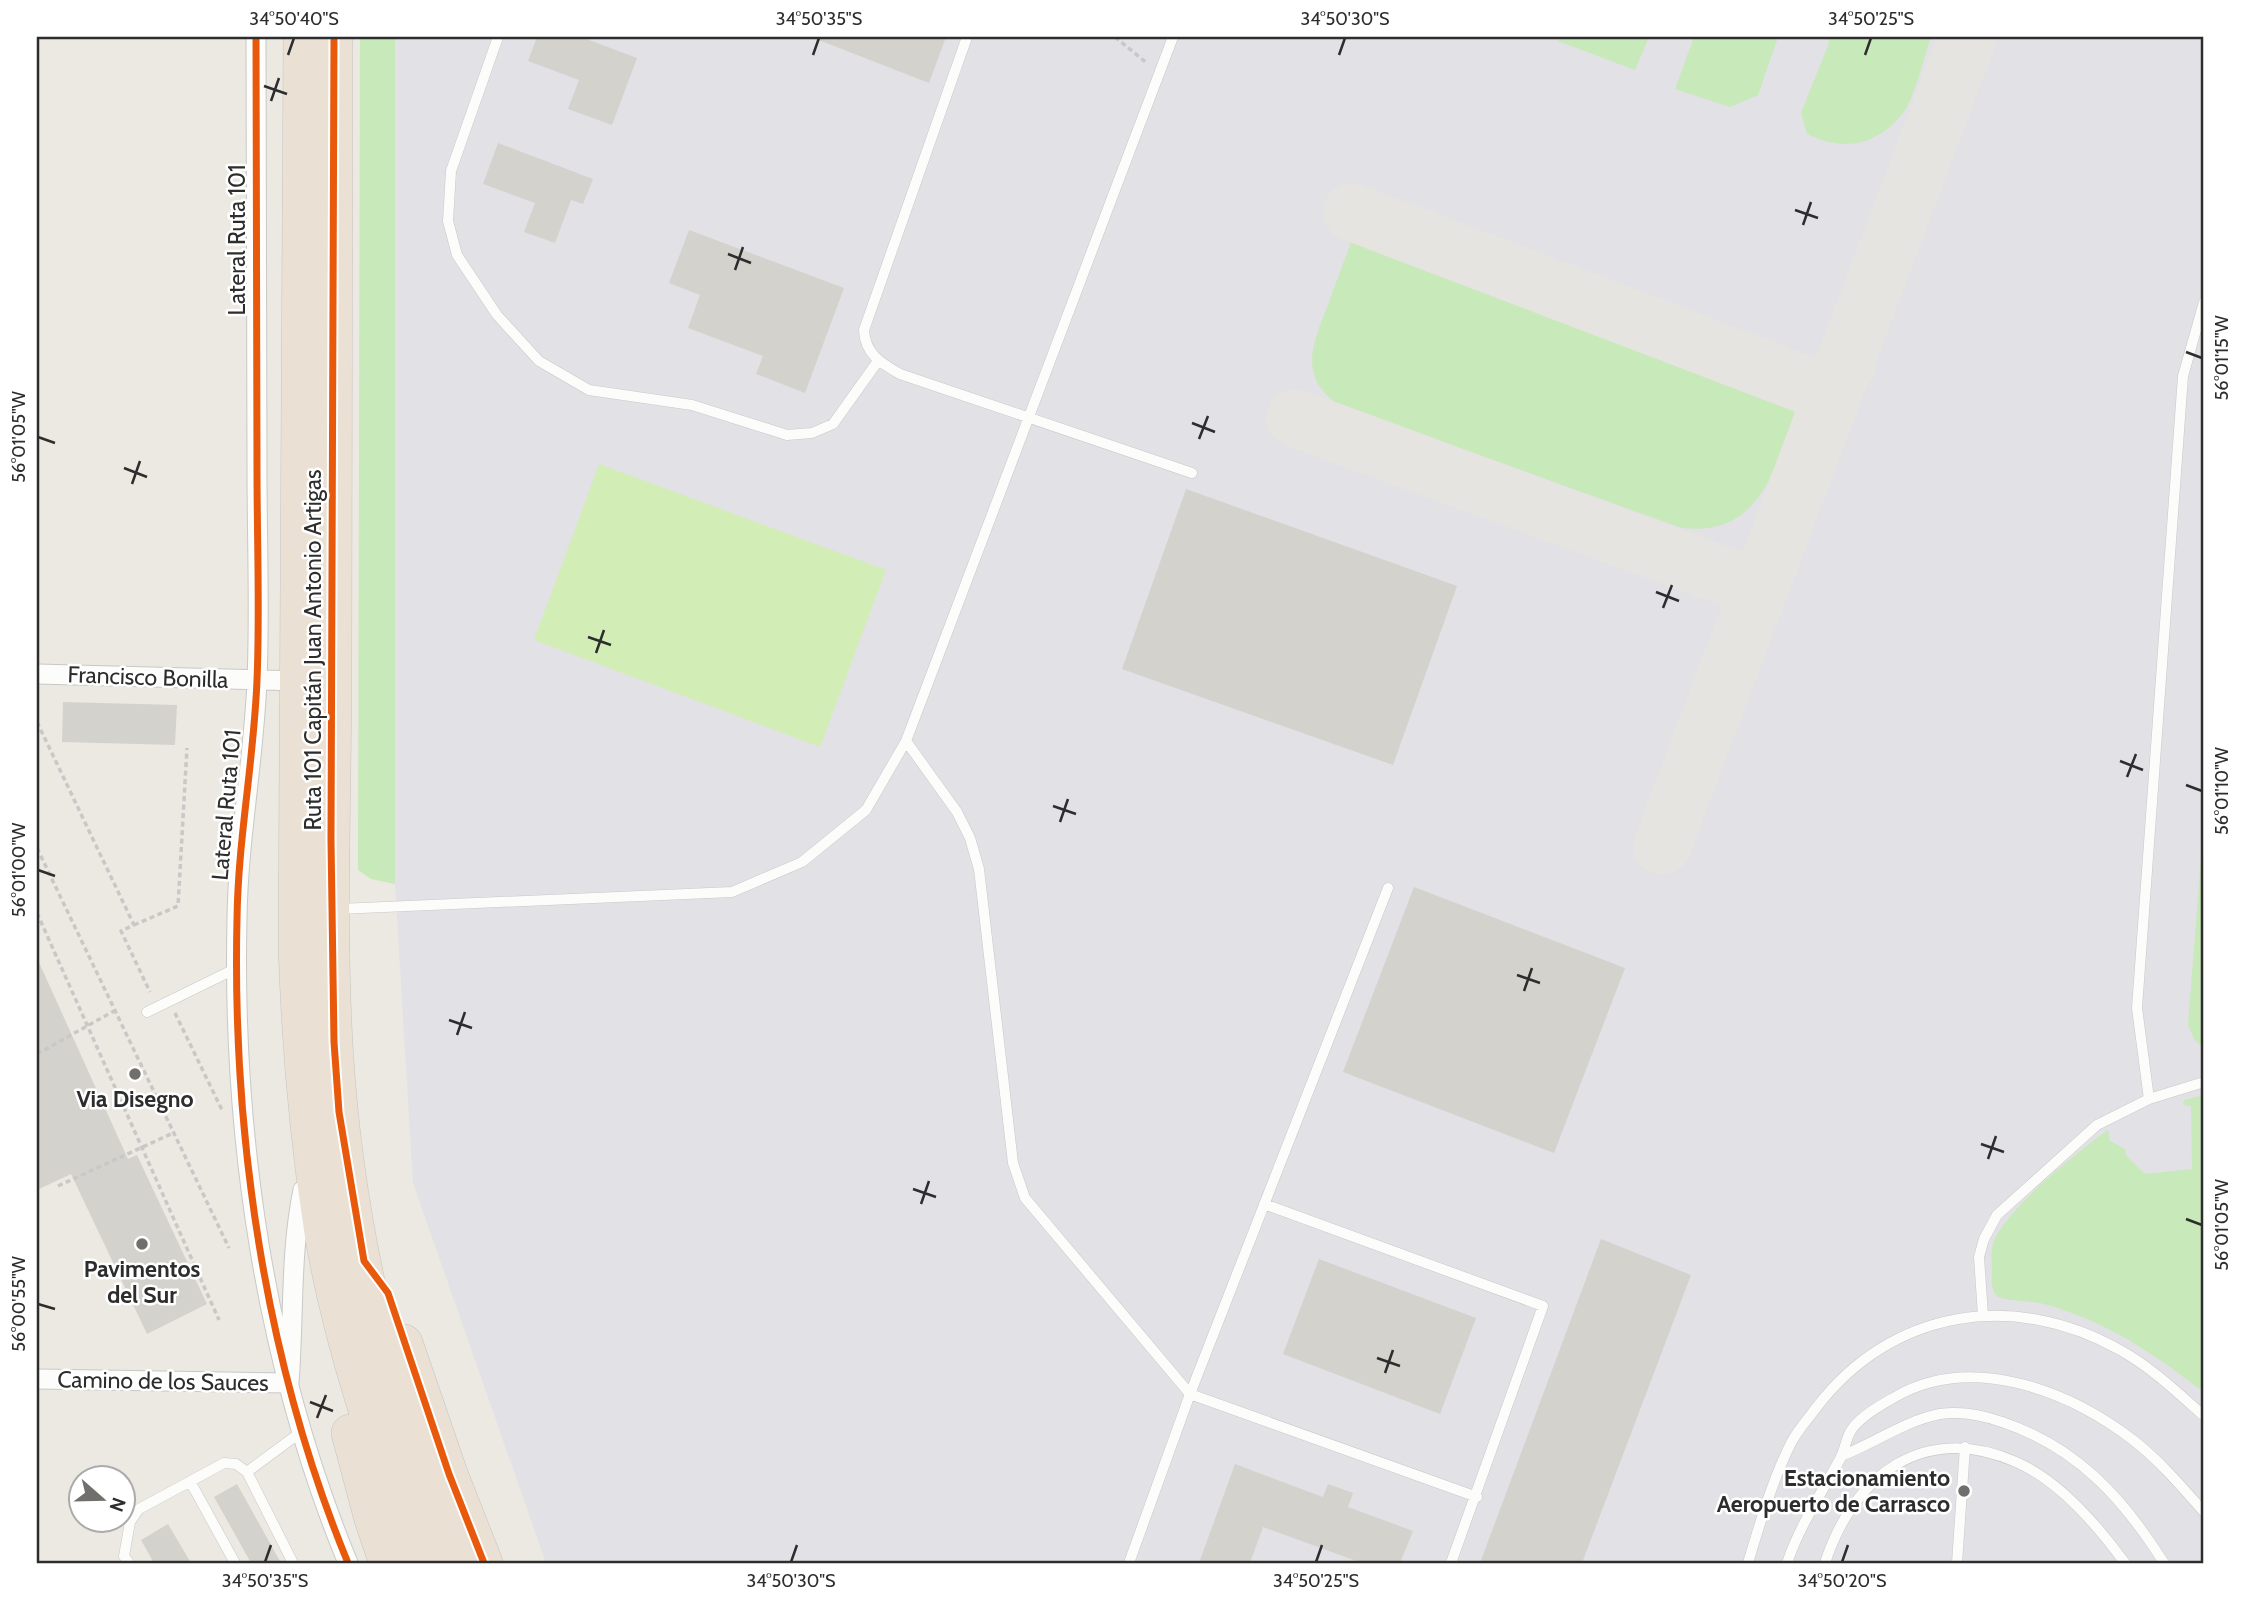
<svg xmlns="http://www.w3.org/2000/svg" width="2241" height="1600" font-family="Cabin,sans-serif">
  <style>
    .airport { fill: #e2e1e5 }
    .green { fill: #c8e9b9 }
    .pitch { fill: #d3edb7 }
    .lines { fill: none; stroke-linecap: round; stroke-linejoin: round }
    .taxiway { stroke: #e5e4e1; stroke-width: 58 }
    .building { fill: #d4d2cd }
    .lane-casing { stroke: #c9c8c7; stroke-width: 11 }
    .street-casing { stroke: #c9c8c7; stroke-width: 21 }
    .highway-casing { stroke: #c6c5c3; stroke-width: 38 }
    .path { stroke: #c8c8c8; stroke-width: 3.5; stroke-dasharray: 5 3.5; stroke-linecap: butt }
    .lane { stroke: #fcfcfb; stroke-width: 10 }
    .street { stroke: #fcfcfb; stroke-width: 19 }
    .highway { stroke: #eae0d4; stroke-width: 37 }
    .cycleway-casing { stroke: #fff; stroke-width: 11 }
    .cycleway { stroke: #e8590c; stroke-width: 7 }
    .ticks { fill: none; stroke: #2d2d2d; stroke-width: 2.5 }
    .poi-dot { fill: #706f6c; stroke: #fff; stroke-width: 2.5 }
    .labels { text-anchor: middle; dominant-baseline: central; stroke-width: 5; stroke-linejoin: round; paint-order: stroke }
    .street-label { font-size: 23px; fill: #2d2d2d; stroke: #fff }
    .poi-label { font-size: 23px; font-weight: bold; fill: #2d2d2d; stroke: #fff }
    .neatline { fill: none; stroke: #2d2d2d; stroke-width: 2.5 }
    .ticks-label { font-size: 18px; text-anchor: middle; fill: #2d2d2d }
  </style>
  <rect width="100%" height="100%" fill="#ece9e2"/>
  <path class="airport" d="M395,37H2204V1563H546L413,1183L395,884Z"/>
  <path class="green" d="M360,37H395V884L371,879L358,870Z
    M1559,37H1649L1635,70L1558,41Z
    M1694,37H1778L1758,95L1730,107L1675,89Z
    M1820,37H1931C1924,57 1915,97 1903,113C1877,146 1843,152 1807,134L1801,113L1830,41Z
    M1354,234L1798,403C1776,463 1764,537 1682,528L1339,405C1296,376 1314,341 1329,302C1337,279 1346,257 1354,234Z
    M2204,822V1047H2202L2194,1039L2188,1024Z
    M2204,1095V1386L2201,1390C2151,1352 2109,1323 2048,1305C2034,1300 2000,1302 1995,1294C1991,1288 1992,1279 1992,1273C1992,1262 1990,1251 1994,1241C2008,1208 2078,1151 2108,1130L2110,1141L2125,1149L2126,1155L2145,1174L2192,1169L2191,1106L2183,1105L2184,1100Z"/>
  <path class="pitch" d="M599,464L886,570L820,747L534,640Z"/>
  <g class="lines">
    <path class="taxiway" d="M1352,212L1809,386C1827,390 1837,380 1847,365
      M1295,418L1738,581L1760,577L1770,563
      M1662,846L1968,37"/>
  </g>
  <path class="building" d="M537,37H581L637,58L612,125L568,109L579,80L528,61Z
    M811,37H946L929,83Z
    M498,143L593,179L583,204L571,200L555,243L524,232L535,203L483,184Z
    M689,230L844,288L805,393L756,374L763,356L688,328L700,295L669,283Z
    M1186,489L1457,586L1393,765L1122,669Z
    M63,702L177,705L175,745L62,742Z
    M1414,887L1625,968L1554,1153L1343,1072Z
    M37,958L128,1159L137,1155L207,1304L147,1334L71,1174L37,1190Z
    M1601,1239L1691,1275L1582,1563H1480Z
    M1319,1259L1476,1318L1440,1414L1283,1354Z
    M1235,1464L1323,1497L1328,1484L1353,1493L1348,1507L1413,1531L1400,1563H1362L1263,1527L1250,1563H1199Z
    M237,1484L281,1563H251L214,1497Z
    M168,1524L191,1563H154L141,1540Z"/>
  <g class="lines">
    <defs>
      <path id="lane" d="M498,37L451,171L448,221L457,255L497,315L539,361L589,390L692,405L787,435L812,433L833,424L878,361
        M967,37L864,330C865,354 881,363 900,374L1192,473
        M2204,302L2183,376L2137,1008L2149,1099L2204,1082
        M906,741L957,812L970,838L979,869L1013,1163L1025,1198L1190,1394L1477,1497
        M339,909L732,892L802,862L866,810L906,741L1173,37
        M147,1012L237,968
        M1264,1204L1543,1306L1451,1563
        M1983,1315L1979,1257L1984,1239L1997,1215L2097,1125L2149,1099
        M1841,1456C1875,1443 1904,1421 1940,1414C1961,1411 1982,1415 2002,1422C2077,1447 2123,1498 2164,1563
        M247,1472L301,1432
        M191,1483L235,1563
        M129,1563L124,1556L130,1522L139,1509L224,1463L236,1464L247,1472L293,1563
        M1129,1563L1190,1394L1388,888
        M1748,1563C1760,1523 1772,1481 1791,1443C1797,1431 1808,1419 1816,1408C1891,1309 2014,1290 2120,1350C2151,1367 2178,1393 2204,1416
        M1787,1563C1800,1525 1821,1494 1840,1459C1845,1450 1846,1437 1852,1429C1861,1416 1881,1405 1895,1397C1971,1353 2068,1390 2133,1440C2160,1461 2182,1487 2204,1512
        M1825,1563C1854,1474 1924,1422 2016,1462C2060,1481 2098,1526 2125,1563
        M1957,1563L1965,1447"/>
      <path id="street" d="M256,37C256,181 257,326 257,470C257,540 260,610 257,680C254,760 238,839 237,919C232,1136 265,1362 348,1563
        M37,674L300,681
        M37,1379L289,1383C294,1319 290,1253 303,1190"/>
      <path id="highway" d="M302,37L297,946C300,1042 308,1137 323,1232C342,1346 381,1456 421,1563
        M334,37C333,246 333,455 333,665C333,791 327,918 334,1044C344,1221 386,1400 453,1563
        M404,1343L449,1474L484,1563
        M350,1433L373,1519L388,1563"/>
    </defs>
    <use href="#lane" class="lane-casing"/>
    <use href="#street" class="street-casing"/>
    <use href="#highway" class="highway-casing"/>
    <path class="path" d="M1115,37L1148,64
      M37,722L134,925L121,931L150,992
      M37,848L229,1248
      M37,913L219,1320
      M134,925L178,906L187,748
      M175,1013L222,1110
      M37,1054L114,1011
      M58,1186L173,1133"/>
    <use href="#lane" class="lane"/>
    <use href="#street" class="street"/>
    <use href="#highway" class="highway"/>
    <defs>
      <path id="cycleway" d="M256,37C256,181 257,326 257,470C257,540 260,610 257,680C254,760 238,839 237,919C232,1136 265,1362 348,1563
        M334,37L331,840L334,1042L339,1112L364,1261L388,1293L449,1474L484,1563"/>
    </defs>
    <use href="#cycleway" class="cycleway-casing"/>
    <use href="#cycleway" class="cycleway"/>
  </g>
  <path class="ticks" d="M288,55L294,38M813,55L819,38M1339,55L1345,38M1865,55L1871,38M264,86L287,94M271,101L279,78M1795,210L1818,218M1803,225L1811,202M728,254L751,263M735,270L743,247M2186,352L2202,358M1192,423L1215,432M38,437L55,443M1199,439L1208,416M124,468L147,477M132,484L140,461M1656,592L1679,601M1663,608L1672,585M588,637L611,645M596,653L604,630M2120,761L2143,770M2127,777L2136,754M2186,785L2202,791M1053,806L1076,814M1060,822L1068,799M38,870L55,876M1517,975L1540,983M1524,991L1532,968M449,1020L472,1028M457,1035L465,1012M1981,1144L2004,1152M1988,1159L1996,1136M913,1189L936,1197M921,1204L929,1181M2186,1219L2202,1225M38,1304L55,1309M1377,1358L1400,1366M1385,1373L1393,1350M310,1402L333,1411M317,1418L326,1395M265,1562L271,1545M791,1562L797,1545M1316,1562L1322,1545M1842,1562L1848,1545"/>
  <g class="poi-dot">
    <circle cx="135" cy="1074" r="7"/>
    <circle cx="142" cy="1244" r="7"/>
    <circle cx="1964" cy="1491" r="7"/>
  </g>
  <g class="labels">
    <g class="street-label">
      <text transform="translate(237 240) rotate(-90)">Lateral Ruta 101</text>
      <text transform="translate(313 650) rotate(-90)">Ruta 101 Capitán Juan Antonio Artigas</text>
      <text transform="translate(148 677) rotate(2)">Francisco Bonilla</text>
      <text transform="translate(226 805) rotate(-85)">Lateral Ruta 101</text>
      <text transform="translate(163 1381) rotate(1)">Camino de los Sauces</text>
    </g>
    <g class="poi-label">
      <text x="135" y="1099">Via Disegno</text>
      <text x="142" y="1269">Pavimentos<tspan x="142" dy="26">del Sur</tspan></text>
      <text x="1950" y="1478" text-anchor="end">Estacionamiento<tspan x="1950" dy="26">Aeropuerto de Carrasco</tspan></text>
    </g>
  </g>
  <rect width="2241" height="1600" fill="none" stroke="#ffffff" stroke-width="77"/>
  <g transform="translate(102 1499) rotate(110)"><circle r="33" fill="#ffffff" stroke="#ababab" stroke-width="2"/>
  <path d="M0-5L12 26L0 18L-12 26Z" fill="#706f6c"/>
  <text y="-10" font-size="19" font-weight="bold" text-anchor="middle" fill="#2d2d2d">N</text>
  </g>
  <rect x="38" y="38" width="2164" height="1524" class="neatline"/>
  <g class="ticks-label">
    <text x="294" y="25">34°50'40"S</text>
    <text x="819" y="25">34°50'35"S</text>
    <text x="1345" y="25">34°50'30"S</text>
    <text x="1871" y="25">34°50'25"S</text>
    <text transform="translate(2222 358) rotate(-90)" y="6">56°01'15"W</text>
    <text transform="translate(19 437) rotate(-90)" y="6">56°01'05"W</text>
    <text transform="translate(2222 791) rotate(-90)" y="6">56°01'10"W</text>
    <text transform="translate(19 870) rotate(-90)" y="6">56°01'00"W</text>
    <text transform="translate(2222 1225) rotate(-90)" y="6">56°01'05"W</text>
    <text transform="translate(19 1304) rotate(-90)" y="6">56°00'55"W</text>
    <text x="265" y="1587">34°50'35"S</text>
    <text x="791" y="1587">34°50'30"S</text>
    <text x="1316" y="1587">34°50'25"S</text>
    <text x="1842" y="1587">34°50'20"S</text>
  </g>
</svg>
